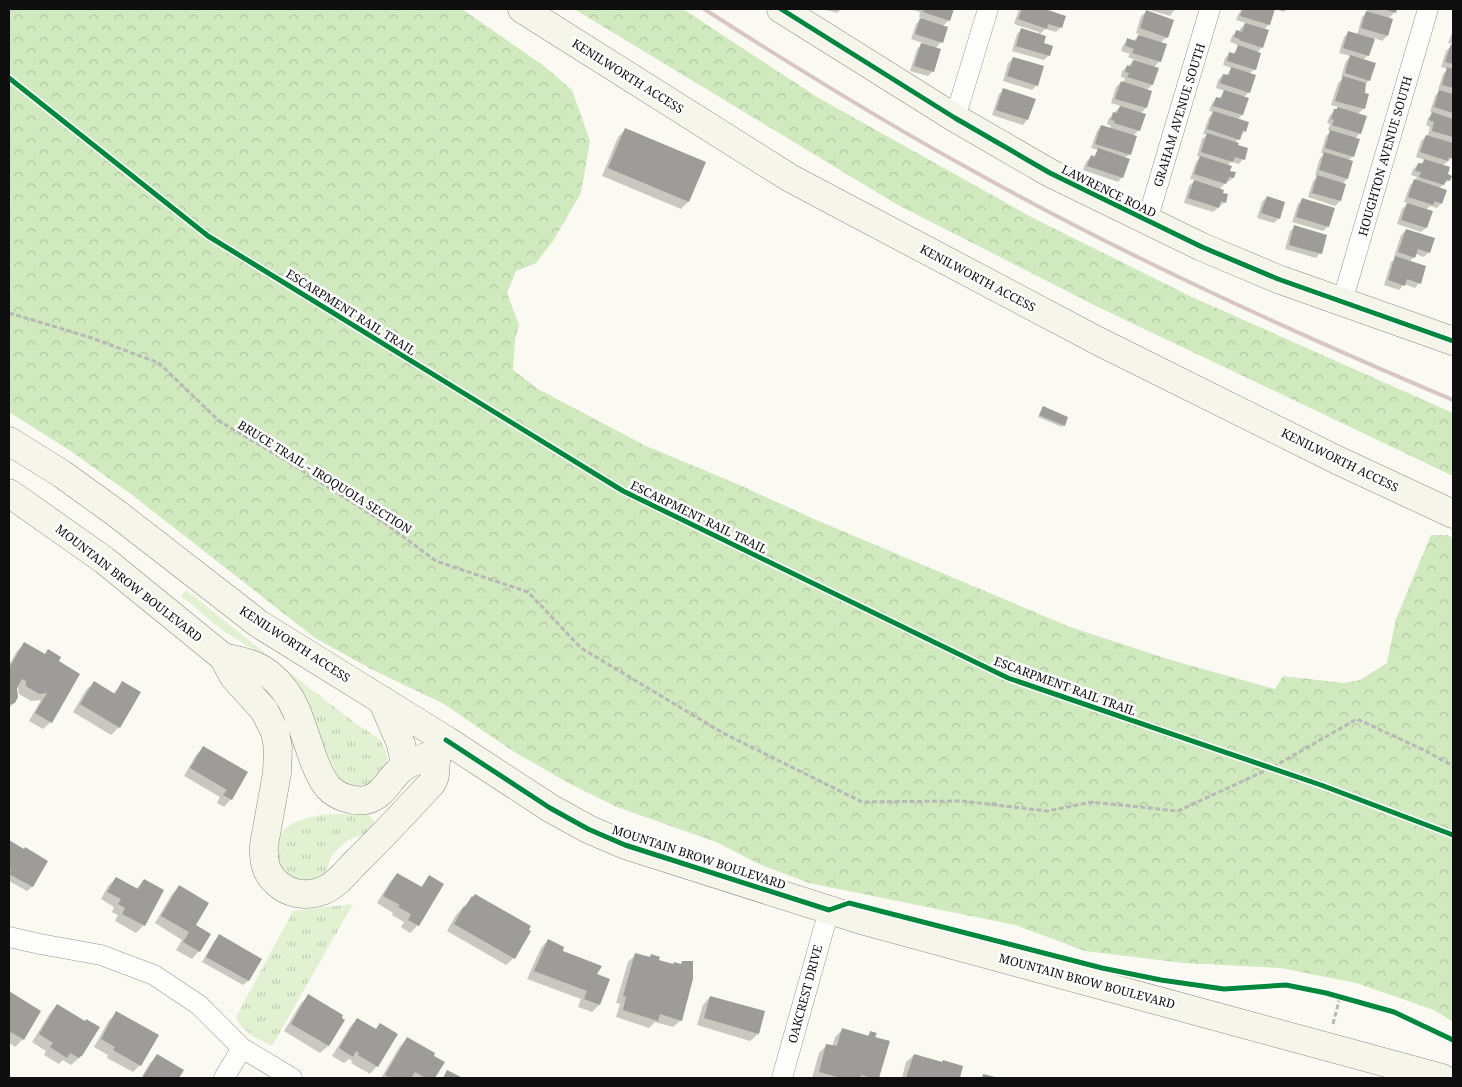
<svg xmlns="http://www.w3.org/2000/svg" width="1462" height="1087" font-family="'Noto Serif',serif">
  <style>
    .grass { fill: url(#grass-tufts) }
    .forest { fill: url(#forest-crowns) }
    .shadow { fill: #0003 }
    .building { fill: #9e9c98 }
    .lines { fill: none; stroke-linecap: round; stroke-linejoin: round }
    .street-casing { stroke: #959491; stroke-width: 21 }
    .secondary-casing { stroke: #8b8b87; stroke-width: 29 }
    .path { stroke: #b8b8b6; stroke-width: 3; stroke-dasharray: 5 2.5; stroke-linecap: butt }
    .street { stroke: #fefefd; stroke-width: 20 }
    .secondary { stroke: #f5f5ea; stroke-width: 28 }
    .rail { stroke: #d8c6c3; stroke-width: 4 }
    .cycleway-casing { stroke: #fff; stroke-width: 8 }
    .cycleway { stroke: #00873e; stroke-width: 5 }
    .labels { text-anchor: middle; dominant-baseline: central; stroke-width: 5; stroke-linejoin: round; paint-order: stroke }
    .street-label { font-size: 12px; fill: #0e0e0e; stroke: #fff }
  </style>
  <defs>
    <pattern id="grass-tufts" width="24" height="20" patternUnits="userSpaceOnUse" patternTransform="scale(1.25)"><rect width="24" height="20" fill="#e1f1d2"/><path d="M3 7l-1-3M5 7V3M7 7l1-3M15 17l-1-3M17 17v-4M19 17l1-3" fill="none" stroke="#c0cdb3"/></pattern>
    <pattern id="forest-crowns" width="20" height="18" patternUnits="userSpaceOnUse" patternTransform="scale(1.25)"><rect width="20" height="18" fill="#d0e9bf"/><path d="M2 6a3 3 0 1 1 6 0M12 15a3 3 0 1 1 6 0" fill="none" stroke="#b1c7a3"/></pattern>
  </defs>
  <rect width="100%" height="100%" fill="#fbfaf2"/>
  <path class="grass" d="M186,590L308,687L358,725L374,735L381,741L385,749L387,757L386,766L382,774L368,784L360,786L351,785L343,781L337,775L322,742L312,713L269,659L223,631L181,596Z
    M368,813L376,824C372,827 369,832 365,834C361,836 357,836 354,837C349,839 336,850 333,854C326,864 331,872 317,878C279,892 260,837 296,822C307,817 322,814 334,814C345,814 356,816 368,813Z
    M353,904L272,1046C259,1040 241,1031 236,1017L293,911Z"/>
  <path class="forest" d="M9,9H462L544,66L572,90L590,141L581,193L553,241L536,263L516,271L507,293L519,325L515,339L513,370L538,389L646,446L735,483L814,519L1070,627L1171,660L1275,689L1283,676L1344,683L1360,680L1387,663L1396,619L1431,535H1447L1453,538V1022L1434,1010L1356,983L1281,968L1184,963L1085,951L1015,925L809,883L759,864L716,842L617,807L572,785L511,750L444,704L373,670L315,638L131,494L69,450L9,412Z
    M574,9H683L817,97L1033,218L1192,297L1453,413V476L1096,306L896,204Z"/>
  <path class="shadow" d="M823,9H841L837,13Z
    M910,9H953L949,20L943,26L941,42L935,49L939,50L932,72L928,76L910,71L917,49L923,43L911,39L916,24L922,18L919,17L920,12Z
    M1019,9H1049L1047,11L1061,27L1056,32L1045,29L1039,35L1049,55L1044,60L1012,51L1017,34L1022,29L1038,34L1039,32L1014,24Z
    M1146,9H1175L1170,16Z
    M1243,9H1274L1269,24L1264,30L1262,47L1257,53L1255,69L1249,74V92L1244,97L1242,115L1237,120L1245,131L1235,143L1243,159L1239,164L1231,162L1227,166L1229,172L1233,178L1228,182H1226L1219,190L1225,202L1213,212L1184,203L1189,186L1195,180L1190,179L1196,162L1200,157L1197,156L1202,139L1207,135L1203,134L1209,117L1214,112L1209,111L1212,103L1217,98L1219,99L1225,91L1216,88L1218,80L1223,75L1226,76L1232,68L1223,65L1225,58L1230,53L1233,54L1239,46L1236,45V44L1230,42L1232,36L1237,31L1239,32L1240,29L1246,23L1236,20L1239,13Z
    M1275,9H1287L1284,12Z
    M1364,9H1396L1395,12L1388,19L1392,20L1387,36L1382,41L1374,38L1368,55L1363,60L1369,80L1365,85L1364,108L1357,115L1360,133L1355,139L1353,156L1348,161L1347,179L1342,184L1345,185L1340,201L1335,206L1308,197L1313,181L1318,176L1315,175L1320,158L1324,154L1321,153L1326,136L1331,131L1328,130L1330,124L1327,123L1330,115L1339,107L1331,105L1338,83L1343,78L1341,77L1346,61L1351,56L1339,53L1344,37L1349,32L1357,35L1362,17L1368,11Z
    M1146,12L1167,37L1160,43V61L1153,68L1157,69L1152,85L1147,90L1146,108L1140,114L1139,130L1133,136L1130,154L1125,158L1122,177L1118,182L1083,170L1086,162L1091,157H1093L1098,150L1091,148L1097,131L1101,126L1110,129L1111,126L1107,124L1109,118L1121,106L1111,103L1116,87L1121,82L1123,83L1125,78L1121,77L1122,71L1135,60L1128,57L1130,54L1121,51L1123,45L1128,40L1133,41L1140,35L1136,33L1141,16Z
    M1453,30V142L1450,151L1453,152V154L1452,158L1442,166L1449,180L1438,189L1441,203L1437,208L1430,206L1426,210V228L1421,232L1397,224L1402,209L1408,203L1404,202L1410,185L1415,181L1417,177L1411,175L1413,169L1425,160L1416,157L1421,141L1426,136L1427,137L1430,127L1426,125L1428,118L1433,113L1430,112L1435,96L1440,90H1438L1443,74L1448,69L1441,67L1446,51L1453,44L1448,43Z
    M1013,58L1037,85L1032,90L1003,81L1008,63Z
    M1004,90L1034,99L1027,120L1023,125L992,115L999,94Z
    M626,129L705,162L688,202L681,209L602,176L618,137Z
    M1267,197L1279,218L1274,223L1257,218L1262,202Z
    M1303,199L1328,226L1323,231L1292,222L1298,204Z
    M1295,227L1320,253L1316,258L1285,249L1290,231Z
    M1406,230L1429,252L1424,257L1415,254L1414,257L1409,262L1419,283L1415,288L1404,284L1399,290L1384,285L1391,262L1396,258L1394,257L1401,235Z
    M1043,408L1064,425L1062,427L1038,417Z
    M25,643L57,662L51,722L43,729L29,721L41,700L31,701L19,694L18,688L15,686L14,703L9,708V665L17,651Z
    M94,683L113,694L122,683L139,693L119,727L111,735L73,712L86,690Z
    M203,748L247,773L231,799L224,807L217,803L220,797L184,776L196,755Z
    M9,842L47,861L32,887L27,891L9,881Z
    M397,874L420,888L429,877L442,884L418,925L410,933L401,927L404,922L392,915L393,913L377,903L390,882Z
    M116,878L136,889L144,880V925L136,933L115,921L118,915L112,912L114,907L101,899L108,886Z
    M179,887L199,951L192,959L176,950L182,940L155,923L172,894Z
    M472,898L514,958L506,965L447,931L456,915Z
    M220,936L260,959L248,981L243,985L202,962L215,940Z
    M548,940L561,951L595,975L599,1005L592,1012L578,1007L581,999L527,979L541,948Z
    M636,954L648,958L651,956L657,961L681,1020L673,1027L655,1022L649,1028L616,1017L620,1004L616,1003L628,962Z
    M9,993L39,1011L23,1039L15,1047L9,1043Z
    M309,996L343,1020L328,1046L320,1053L284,1031L301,1003Z
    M710,997L764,1011L758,1034L750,1041L697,1025L703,1005Z
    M57,1005L81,1056L71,1065L63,1060L59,1064L44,1055L46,1051L32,1042L50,1013Z
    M117,1013L140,1065L133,1072L107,1058L108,1055L94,1047L109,1020Z
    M357,1019L377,1066L370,1074L351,1063L352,1061L349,1059L344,1063L332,1056L350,1027Z
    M842,1030L867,1036L871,1032L874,1038L888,1042L878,1078H812L819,1053L827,1045L832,1047L835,1037Z
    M407,1039L443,1062L434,1078H381L400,1046Z
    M914,1055L962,1067L958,1078H902L906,1062Z
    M157,1056L182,1071L178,1078H141L150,1063Z"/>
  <path class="building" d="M924,9H954L950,21L923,12Z
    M1022,9H1045L1066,16L1062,28L1048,24L1047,29L1018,19Z
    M1242,9H1275L1270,25L1240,16Z
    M1383,9H1397L1396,13Z
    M1146,10L1174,20L1168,38L1140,28Z
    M1366,11L1393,19L1388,36L1361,28Z
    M920,18L948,27L943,43L915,34Z
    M1245,23L1269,30L1263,48L1239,40L1240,39L1234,37L1236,30L1242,32Z
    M1021,28L1046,36L1044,43L1053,46L1050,56L1016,46Z
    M1348,31L1375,39L1369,56L1343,48Z
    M1138,35L1167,44L1161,62L1132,53L1134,49L1125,46L1127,38L1136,41Z
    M921,43L941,49L934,72L914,66Z
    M1451,44L1453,45V64L1445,62Z
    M1238,45L1261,53L1256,70L1227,61L1229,52L1235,54Z
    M1350,55L1376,63L1370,81L1345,73Z
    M1013,57L1044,66L1038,86L1007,76Z
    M1133,60L1159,68L1153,85L1127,77L1129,73L1125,72L1127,65L1131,67Z
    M1231,67L1256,75L1250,93L1220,83L1223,74L1229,75Z
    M1447,67L1453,69V88L1442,85Z
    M1343,76L1366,83L1365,93L1369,94L1365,109L1335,101Z
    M1121,81L1152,91L1147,108L1115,99Z
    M1003,88L1036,99L1028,120L996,110Z
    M1224,90L1249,98L1243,115L1213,106L1216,97L1221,98Z
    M1439,90L1453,94V113L1434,107Z
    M1120,106L1146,114L1140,131L1114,123L1115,121L1111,120L1113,112L1117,113Z
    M1337,107L1367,116L1361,134L1332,125L1334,120L1331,119L1334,109H1337Z
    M1213,111L1249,122L1246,132L1243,130L1240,140L1207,129Z
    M1432,112L1453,119V137L1432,131L1434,122L1429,120Z
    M1101,125L1137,136L1131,155L1095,144Z
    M625,128L706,162L689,202L608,168Z
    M1330,130L1360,139L1354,157L1325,148Z
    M1207,133L1239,143L1238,145L1248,148L1245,160L1235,157L1233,162L1201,152Z
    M1426,135L1453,143L1452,150L1453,151V159L1449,157L1448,161L1420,152Z
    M1098,148L1130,159L1123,178L1087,166L1091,155L1095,157Z
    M1324,152L1353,161L1348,179L1319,170Z
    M1200,156L1232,166L1230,171L1236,172L1234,178L1229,177L1226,184L1194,174Z
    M1424,159L1450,167L1448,174L1452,176L1450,181L1446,180L1444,185L1419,177L1421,172L1415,171L1418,163L1423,164Z
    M1317,175L1346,184L1341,201L1312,193Z
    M1414,179L1447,190L1442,204L1435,201L1433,205L1408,197Z
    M1194,180L1224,190L1223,193L1228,194L1226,203L1221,201L1219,208L1188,198Z
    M1267,196L1285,202L1280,219L1261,213Z
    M1302,198L1335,208L1329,227L1296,217Z
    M1407,203L1433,211L1427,228L1401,220Z
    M1294,225L1327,235L1322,254L1289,245Z
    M1406,229L1435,238L1430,253L1418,249L1415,258L1398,252Z
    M1395,256L1426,266L1421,284L1407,279L1405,286L1388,280Z
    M1043,406L1068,417L1065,426L1039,415Z
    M24,642L45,654L48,649L61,657L59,661L80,674L52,723L35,713L47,693L39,694L26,686V681L22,679L17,688L18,697L15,703L9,705V668Z
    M94,681L115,694L122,681L141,692L120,728L80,704Z
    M203,746L248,772L232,800L223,795L227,790L190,768Z
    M9,840L24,849L25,847L48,861L33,887L9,874L11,870L9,868Z
    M397,873L422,887L429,875L444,884L419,926L408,920L411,914L398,907L400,905L383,896Z
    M116,877L138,889L144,879L164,890L145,926L122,914L125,908L118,904L121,899L107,892Z
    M179,885L209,903L196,925L211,934L200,952L183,942L189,932L161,916Z
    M475,894L531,926L529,930L531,931L515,959L454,924L464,906L465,907L472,896L473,897Z
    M219,934L262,959L249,981L206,957Z
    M548,939L564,947L563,951L602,966L597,974L610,979L600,1005L584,999L587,991L534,971Z
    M635,953L650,957L651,954L660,957L659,960L673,964L674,962L681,964L682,961H693V979L682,1021L660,1014L658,1021L623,1010L626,997L623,996Z
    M9,991L41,1011L24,1040L11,1032L9,1037Z
    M308,994L343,1015L342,1018L345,1020L329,1046L291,1024Z
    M710,996L765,1011L759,1034L704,1018Z
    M57,1004L85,1021L86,1019L100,1027L82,1056H81L79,1058L70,1053L67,1058L50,1047L53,1043L39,1034Z
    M116,1011L159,1035L141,1066L113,1050L115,1047L101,1039Z
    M357,1018L376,1029L380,1023L398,1034L378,1067L358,1055L359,1053L356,1051L353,1057L339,1048Z
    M842,1028L869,1036L870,1031L877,1033L875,1037L890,1041L879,1078H872L861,1075L860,1078H841L819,1072L826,1044L837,1046Z
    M407,1037L435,1053L434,1056L445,1062L435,1078H426L415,1072L411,1078H390L385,1075Z
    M157,1054L184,1070L179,1078H142Z
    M914,1054L942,1062L943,1060L963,1066L960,1078H906Z
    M447,1070L463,1078H443Z
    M983,1074L999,1078H982Z"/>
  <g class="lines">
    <defs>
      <path id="street" d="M955,118L988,9
        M1147,221L1210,9
        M1342,302L1428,9
        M9,937L40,944L101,955L154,975L199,1005L242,1048L292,1078
        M224,1078L242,1048
        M782,1078L829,910"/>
      <path id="secondary" d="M522,9L790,178L1098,341L1337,460L1453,514
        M781,9L955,118L1050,173L1202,247L1278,279L1453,341
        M9,441L62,474L116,513L259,624L446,740L550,808L588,829L625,845L861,920L1442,1078
        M9,493L104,560L223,657L234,677L264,710L275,732L278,748L277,773L264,845C263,863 266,876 282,887C294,895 309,896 322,891C335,886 345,874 354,864C380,839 405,812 430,785C439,776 433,763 438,753C439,748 443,744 446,740
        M223,657C239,661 255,663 269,674C280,683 290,696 296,710C306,732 313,769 328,787C337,797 353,802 366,800C385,796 390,775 405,766C414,760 427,757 437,753
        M382,700L401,744L405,766"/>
    </defs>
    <use href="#street" class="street-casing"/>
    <use href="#secondary" class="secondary-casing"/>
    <path class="path" d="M9,313L89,337L159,363L219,421L287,461L386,524L436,561L528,592L581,648L723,733L862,802L962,801L1047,811L1092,802L1178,811L1271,768L1357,719L1426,751L1453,766
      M1333,1024L1340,997"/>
    <use href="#street" class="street"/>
    <use href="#secondary" class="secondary"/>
    <path class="rail" d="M704,9C790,64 877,118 966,167C1123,255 1288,330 1453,400"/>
    <defs>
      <path id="cycleway" d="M781,9L955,118L1050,173L1202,247L1278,279L1453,341
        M9,78L208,236L623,491L1008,678L1321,785L1453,835
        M446,740L550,808L588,829L625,845L829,910L849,903L1102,968L1161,980L1224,989L1286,985L1326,993L1394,1012L1453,1040"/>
    </defs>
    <use href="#cycleway" class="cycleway-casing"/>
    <use href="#cycleway" class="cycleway"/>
  </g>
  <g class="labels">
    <g class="street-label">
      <text transform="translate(628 76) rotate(32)">KENILWORTH ACCESS</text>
      <text transform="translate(1179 115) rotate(-73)">GRAHAM AVENUE SOUTH</text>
      <text transform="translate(1385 156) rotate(-74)">HOUGHTON AVENUE SOUTH</text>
      <text transform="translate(1109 191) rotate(26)">LAWRENCE ROAD</text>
      <text transform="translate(978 278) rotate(28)">KENILWORTH ACCESS</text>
      <text transform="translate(351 312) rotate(32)">ESCARPMENT RAIL TRAIL</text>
      <text transform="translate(1340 460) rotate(26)">KENILWORTH ACCESS</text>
      <text transform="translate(325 477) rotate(32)">BRUCE TRAIL - IROQUOIA SECTION</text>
      <text transform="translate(699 517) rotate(26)">ESCARPMENT RAIL TRAIL</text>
      <text transform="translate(129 583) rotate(38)">MOUNTAIN BROW BOULEVARD</text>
      <text transform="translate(295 644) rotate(33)">KENILWORTH ACCESS</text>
      <text transform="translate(1065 686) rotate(20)">ESCARPMENT RAIL TRAIL</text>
      <text transform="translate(699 857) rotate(18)">MOUNTAIN BROW BOULEVARD</text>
      <text transform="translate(1087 981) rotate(15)">MOUNTAIN BROW BOULEVARD</text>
      <text transform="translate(805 994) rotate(-75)">OAKCREST DRIVE</text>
    </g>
  </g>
  <rect width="1462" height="1087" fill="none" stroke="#0e0e0e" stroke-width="20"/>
</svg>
